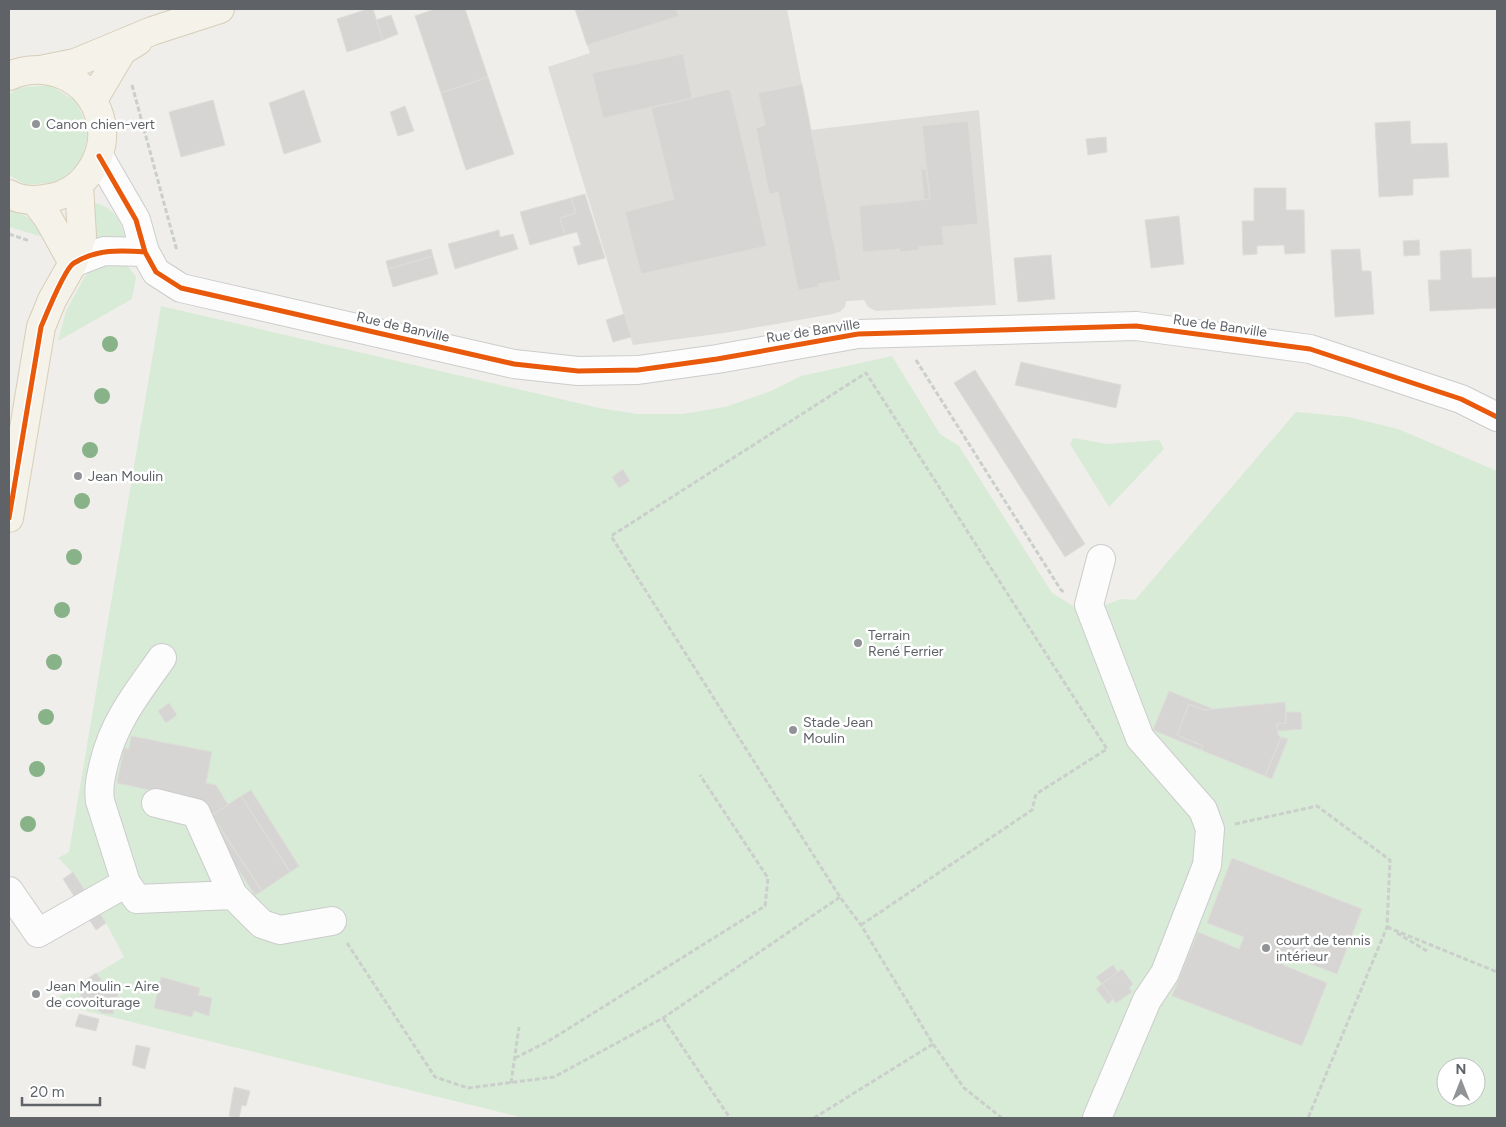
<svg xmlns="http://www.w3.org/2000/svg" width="1506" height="1127" font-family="Figtree,sans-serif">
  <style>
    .industrial { fill: #dfddda }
    .green { fill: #d8ebd6; fill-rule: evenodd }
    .building { fill: #d6d5d3; stroke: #deddd9 }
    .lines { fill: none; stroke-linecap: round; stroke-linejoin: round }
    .minor-casing { stroke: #cbcccc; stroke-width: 30 }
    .major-casing { stroke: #d7ceb8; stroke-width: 30 }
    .path { stroke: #cacfcc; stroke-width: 3; stroke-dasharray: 5 2.5; stroke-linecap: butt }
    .minor { stroke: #fdfcfc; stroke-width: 28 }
    .major { stroke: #f4f2e9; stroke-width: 28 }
    .cycleway-casing { stroke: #fff; stroke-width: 8 }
    .cycleway { stroke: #e8590c; stroke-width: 5 }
    .tree { fill: #88b388 }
    .poi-dot { fill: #919496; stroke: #fff; stroke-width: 2 }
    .labels { text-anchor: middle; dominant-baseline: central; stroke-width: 5; stroke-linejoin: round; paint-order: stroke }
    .poi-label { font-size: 14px; fill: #5f6368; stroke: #fff; text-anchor: start }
    .street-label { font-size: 14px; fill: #5f6368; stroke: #fff }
  </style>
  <rect width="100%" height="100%" fill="#efeeea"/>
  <path class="industrial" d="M575,9H787L811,130L979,110L996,305L876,311L868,307L864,300L846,301L845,307L841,311L833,314L724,333L633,345L548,67L590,53Z"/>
  <path class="green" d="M49,85L76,101L89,130L82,161L58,182L26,185L9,175V95L17,88Z
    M95,203C114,208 119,218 125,236L121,240L90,242Z
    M9,208L31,219L49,234V239L9,227Z
    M104,262L126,264L136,277L132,299L58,341L66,311L85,276Z
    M161,306L599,408L637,414H682L725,407L771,391L801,376L892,356L940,434L959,446L1052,593L1075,607L1089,605H1105L1121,599L1135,600L1296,412L1349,417L1398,429L1497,471V1118H524L50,1002L124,957C106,922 87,885 58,858L69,852ZM1446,1067H1476V1097H1446Z
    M1073,438L1108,444L1159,440L1164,449L1109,507L1070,444Z"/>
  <path class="building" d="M368,9H373L383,40L347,52L337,19Z
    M435,9H465L488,77L441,93L415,16Z
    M575,9H676L679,16L587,45Z
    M391,15L398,34L383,40L376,20Z
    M683,54L692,98L603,118L592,73Z
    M488,77L514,154L466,170L441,93Z
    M802,84L841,280L818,284L819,287L798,290L778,192L769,194L756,128L765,125L758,93Z
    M730,89L767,246L641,274L625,212L674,199L651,108Z
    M304,90L321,142L284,154L269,103Z
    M213,100L225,145L181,157L169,112Z
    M405,106L414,131L398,136L390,112Z
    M968,121L978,224L942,227L944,245L919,247V250L900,252V249L863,252L859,206L930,199L922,126Z
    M1410,121L1411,144L1447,143L1449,177L1413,179V195L1379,197L1375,123Z
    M1106,137L1107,152L1088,155L1086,139Z
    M921,169H926L930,199L924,200Z
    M1254,188H1286V210H1304L1305,253L1285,254L1284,245L1257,246V254L1243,255L1242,221H1254Z
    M585,194L605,258L578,265L573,247L581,245L577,232L565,235L560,218L576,213L571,198Z
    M571,198L576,213L560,218L565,235L530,245L520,212Z
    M1179,216L1184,264L1151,268L1145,220Z
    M499,230L500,237L513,234L518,249L455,269L448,244Z
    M1419,240L1420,255L1404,256L1403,241Z
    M431,249L433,256L388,269L386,261Z
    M1360,249L1362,271H1371L1374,314L1335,317L1331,250Z
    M1471,249L1472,278L1497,277V308L1430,311L1428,280H1441L1440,251Z
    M1051,255L1055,299L1018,302L1014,258Z
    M433,256L438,274L393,287L388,269Z
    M624,314L631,337L613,342L606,320Z
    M1021,362L1121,385L1116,408L1015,385Z
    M975,370L1085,544L1065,557L954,383Z
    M623,469L630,481L619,488L612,477Z
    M1169,691L1213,709L1204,710L1189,704L1177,735L1203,746L1201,750L1153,730Z
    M1285,702L1286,723L1277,724L1278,735L1281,737L1265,776L1201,750L1203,746L1177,735L1189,704L1204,710Z
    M169,703L177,715L166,723L158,711Z
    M1286,712H1301L1302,729L1278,731L1277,724L1286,723Z
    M131,736L212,752L206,783L216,785L228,805L212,815L202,801L117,783L124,748L129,749Z
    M1281,737L1288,739L1272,779L1265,776Z
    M251,790L299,866L290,872L241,796Z
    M159,792L202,801L262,891L255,895L198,808Z
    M241,796L290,872L262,891L212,815Z
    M1232,858L1362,909L1337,974L1287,955L1283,965L1327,983L1302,1046L1172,996L1198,932L1239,949L1244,937L1207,923Z
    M73,872L106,923L96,930L63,879Z
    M1113,965L1118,972L1102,984L1096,977Z
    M1122,969L1133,984L1129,988L1132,992L1116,1003L1102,984Z
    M96,973L106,986L119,989L113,1014L102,1013L85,1001L75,987Z
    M161,977L200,988L198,995L212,998L209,1016L194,1011L192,1017L154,1008Z
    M1102,984L1113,999L1108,1004L1096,989Z
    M79,1014L99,1019L96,1031L75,1026Z
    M136,1045L150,1048L145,1069L132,1065Z
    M234,1087L250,1091L246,1106L242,1105L239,1118L229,1116Z"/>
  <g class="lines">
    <defs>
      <path id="minor" d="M99,156L136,220L145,252L156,272L181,288L514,364L578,371L638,370L717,359L858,334L1136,326L1310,349L1461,399L1497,417
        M73,263L104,251L145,252
        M162,658C138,692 114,721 104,763C101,776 98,787 100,801L126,883L137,899L233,895L262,924L280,930L332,921
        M156,803L196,813L233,895
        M9,891L38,933L126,883
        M1097,1118L1147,1000L1165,973L1207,865L1210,829L1203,810L1140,738L1089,605L1101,559"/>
      <path id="major" d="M45,69L75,63L152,31L220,9
        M9,76C46,60 89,77 100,118C110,153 85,192 50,198C36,201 21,201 9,194
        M93,100L122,51L138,41
        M35,201L48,218L73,263
        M9,518L41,327L52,300L73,263L82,236L79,185"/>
    </defs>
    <use href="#minor" class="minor-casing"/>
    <use href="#major" class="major-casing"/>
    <path class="path" d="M132,85L177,251
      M9,234L30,241
      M916,360L1061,590L1064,592
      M1235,824L1317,806L1390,860L1387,927L1308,1118
      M861,925L1032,810L1036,794L1107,749L866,373L611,536L840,897L861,925L933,1044L964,1088L1002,1118
      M1387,927L1497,972
      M1397,933L1427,951
      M347,943L435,1077L468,1088L554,1077L663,1018L840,897
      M663,1018L730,1118
      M515,1058L547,1042L765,906L768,878L700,775
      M511,1083L519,1027
      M814,1118L933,1044"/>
    <use href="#minor" class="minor"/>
    <use href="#major" class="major"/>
    <defs>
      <path id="cycleway" d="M99,156L136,220L145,252L156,272L181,288L514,364L578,371L638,370L717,359L858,334L1136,326L1310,349L1461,399L1497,417
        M9,518L41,327C46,315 65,268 74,263C97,249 120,250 145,252"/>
    </defs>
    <use href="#cycleway" class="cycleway-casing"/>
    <use href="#cycleway" class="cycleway"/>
  </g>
  <g class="tree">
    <circle cx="110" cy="344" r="8"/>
    <circle cx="102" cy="396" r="8"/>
    <circle cx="90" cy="450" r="8"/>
    <circle cx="82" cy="501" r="8"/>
    <circle cx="74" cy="557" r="8"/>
    <circle cx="62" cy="610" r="8"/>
    <circle cx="54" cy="662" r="8"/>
    <circle cx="46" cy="717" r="8"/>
    <circle cx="37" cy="769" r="8"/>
    <circle cx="28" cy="824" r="8"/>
  </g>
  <g class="poi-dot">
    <circle cx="36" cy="124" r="5"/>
    <circle cx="78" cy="476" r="5"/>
    <circle cx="858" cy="643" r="5"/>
    <circle cx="793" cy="730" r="5"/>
    <circle cx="1266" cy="948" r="5"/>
    <circle cx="36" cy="994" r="5"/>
  </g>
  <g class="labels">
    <g class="poi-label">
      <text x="46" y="124">Canon chien-vert</text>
      <text x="88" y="476">Jean Moulin</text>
      <text x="868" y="635">Terrain<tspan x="868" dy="16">René Ferrier</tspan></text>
      <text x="803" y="722">Stade Jean<tspan x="803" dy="16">Moulin</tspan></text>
      <text x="1276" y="940">court de tennis<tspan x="1276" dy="16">intérieur</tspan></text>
      <text x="46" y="986">Jean Moulin - Aire<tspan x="46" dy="16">de covoiturage</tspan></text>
    </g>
    <g class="street-label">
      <text transform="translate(1220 326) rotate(8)">Rue de Banville</text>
      <text transform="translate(403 327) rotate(13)">Rue de Banville</text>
      <text transform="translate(813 331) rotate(-9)">Rue de Banville</text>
    </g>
  </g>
  <rect width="1506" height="1127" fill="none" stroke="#5f6368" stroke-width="20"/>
  <g transform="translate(1461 1082)"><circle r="24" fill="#ffffff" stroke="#bfc1c3"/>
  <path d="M0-4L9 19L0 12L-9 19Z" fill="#919496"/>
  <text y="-8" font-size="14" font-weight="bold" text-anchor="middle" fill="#5f6368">N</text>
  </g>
  <path d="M22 1097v8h78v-8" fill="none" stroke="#5f6368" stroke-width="2.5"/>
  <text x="30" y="1097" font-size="15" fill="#5f6368" stroke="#ffffff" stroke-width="4" paint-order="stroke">20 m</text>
</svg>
